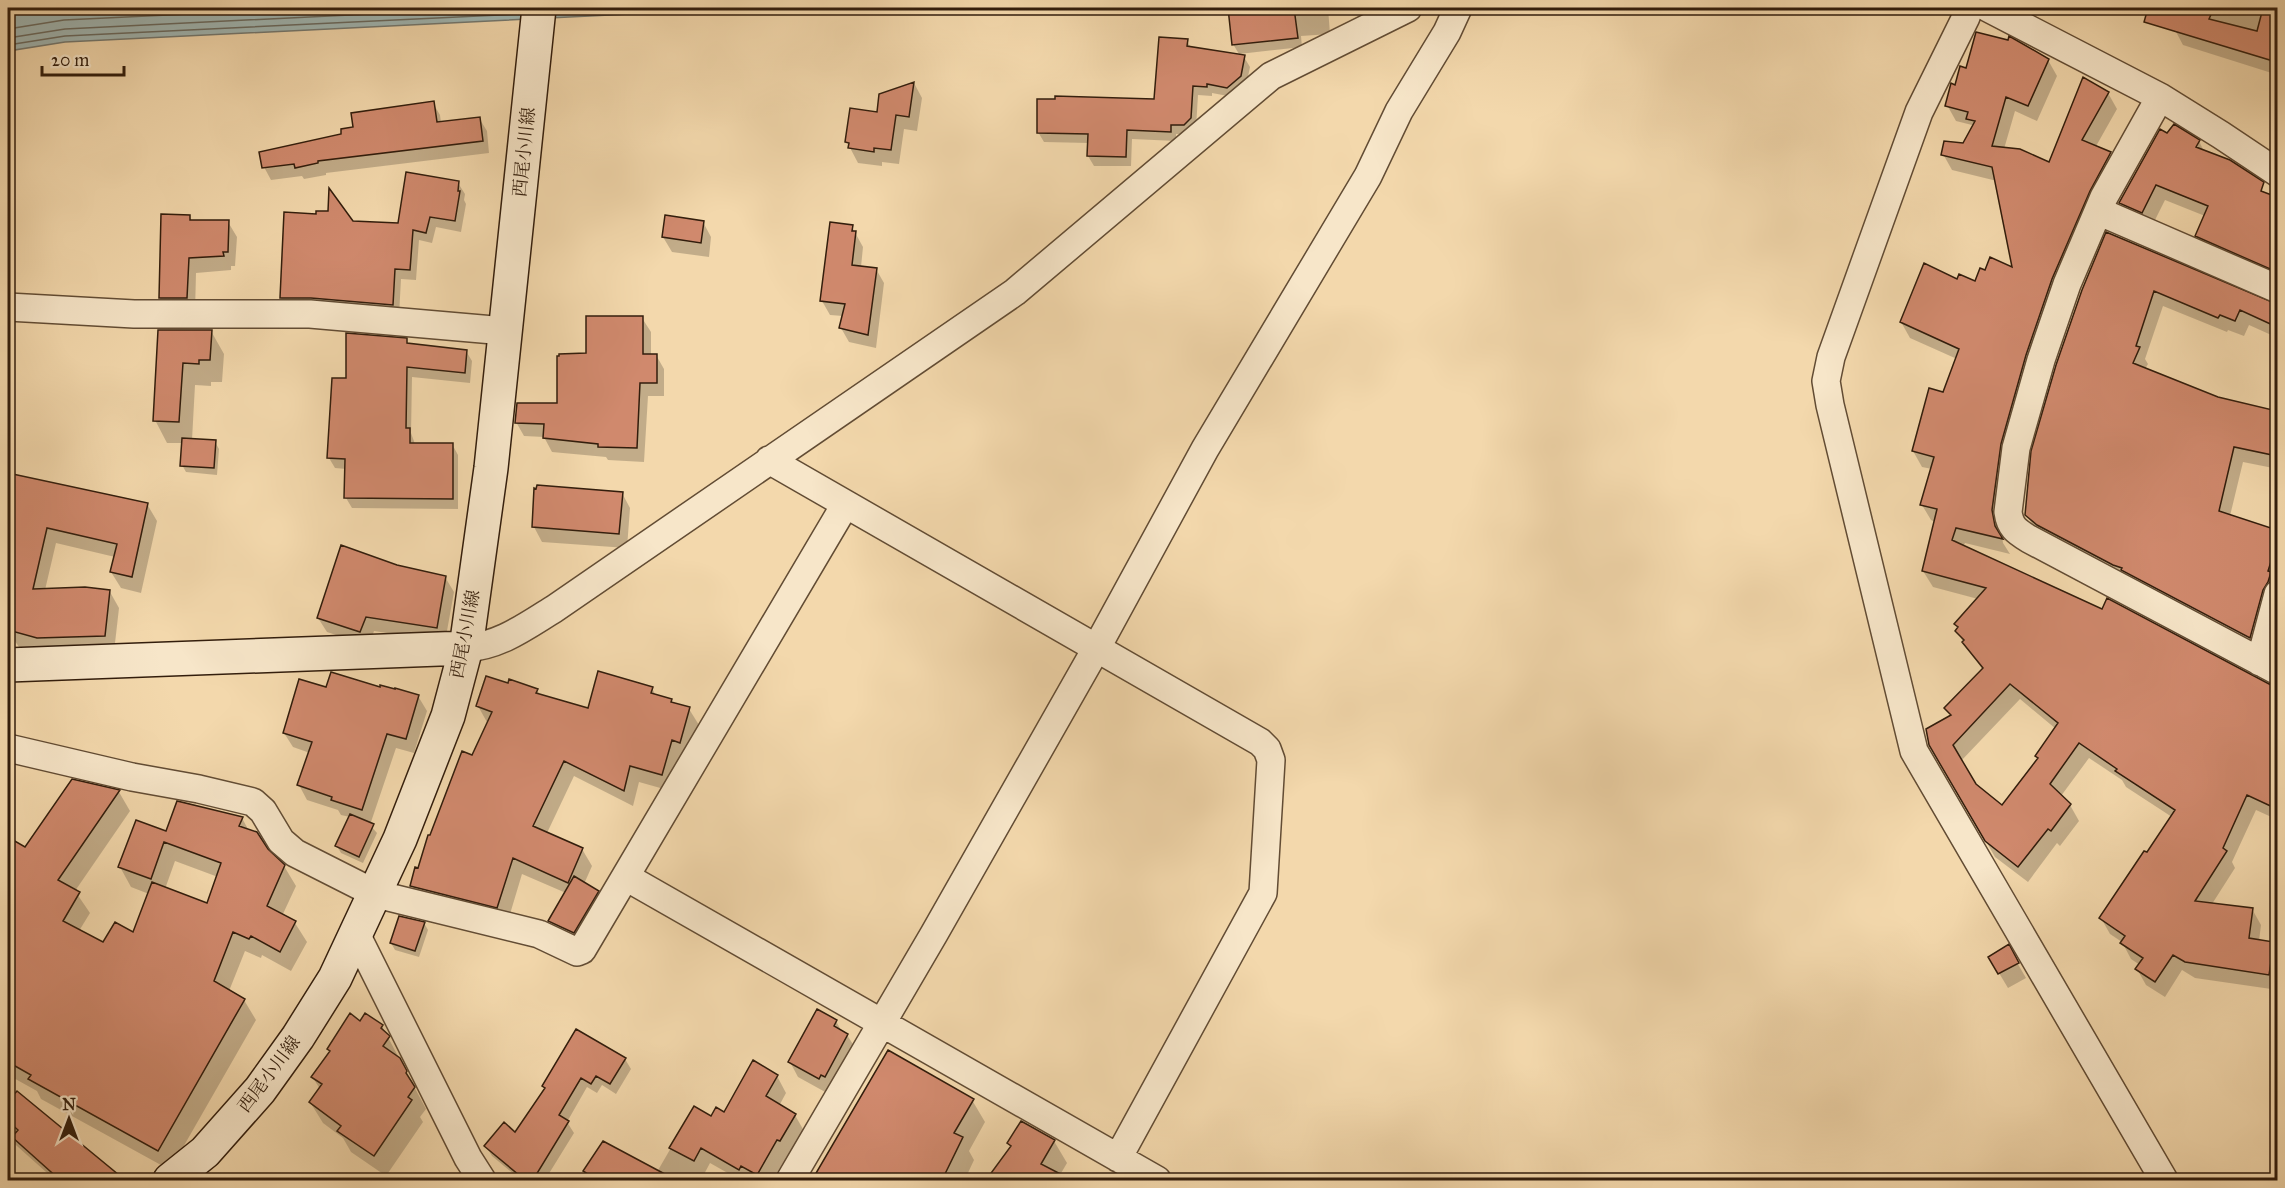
<svg xmlns="http://www.w3.org/2000/svg" width="2285" height="1188" font-family="'IM FELL Great Primer','Noto Serif JP',serif">
  <style>
    .water { fill: #a0b7b4; stroke: #747971; stroke-width: 1.5 }
    .shadow { fill: #0003; fill-rule: evenodd }
    .lines { fill: none; stroke-linecap: round; stroke-linejoin: round }
    .shore { stroke: #696a60; stroke-width: 1.5 }
    .building { fill: #d0896d; stroke: #321d0c; stroke-width: 1.5; fill-rule: evenodd }
    .street-casing { stroke: #624c34; stroke-width: 30 }
    .secondary-casing { stroke: #321d0c; stroke-width: 36 }
    .street { stroke: #f7e6c9; stroke-width: 27 }
    .secondary { stroke: #f7e6c9; stroke-width: 33 }
    .labels { text-anchor: middle; dominant-baseline: central; stroke-width: 4.5; stroke-linejoin: round; paint-order: stroke }
    .street-label { font-size: 18px; fill: #321d0c; stroke: #f7e6c9 }
  </style>
  <rect width="100%" height="100%" fill="#f3d8ac"/>
  <filter id="stains"><feTurbulence type="fractalNoise" baseFrequency=".00333" numOctaves="4"/><feColorMatrix values="0 0 0 0 .2 0 0 0 0 .09 0 0 0 0 .02 0 0 0 .5 -.17"/></filter>
  <radialGradient id="worn" r=".72"><stop offset=".6" stop-color="#630" stop-opacity="0"/><stop offset="1" stop-color="#630" stop-opacity=".3"/></radialGradient>
  <path class="water" d="M8,8H689L671,12L65,42L8,51Z"/>
  <path class="shadow" d="M1229,8H1328L1330,34L1301,36L1302,47L1239,54L1233,44Z
    M2141,8H2278V75L2183,45L2175,30L2177,24Z
    M1187,41L1191,48L1244,57L1250,67L1246,86L1233,97L1212,93V96L1198,95L1196,128L1190,135L1176,134V141L1132,139L1131,166H1094L1088,156L1089,143L1044,142L1038,132L1156,101Z
    M2048,60L2057,76L2037,121L2015,111L2004,149L2050,164L2108,93L2117,109L2095,148L2110,154L2119,169L2098,207L2001,527L2003,543L2010,554L1965,543L1963,547L2278,688V820L2256,810L2232,862L2235,868L2212,904L2252,909L2261,925L2259,941L2273,943L2278,951V990L2195,978L2182,970L2165,997L2146,985L2137,969L2140,965L2131,959L2122,942L2110,934L2101,918L2148,855L2172,817L2126,787L2122,780L2089,758L2061,796L2070,805L2079,821L2060,846L2057,843L2028,882L1995,857L1930,744L1951,717L1946,708L1983,670L1966,647L1957,631L1958,629L1956,624L1978,599L1933,587L1923,571L1935,522L1931,520L1922,505L1932,469L1922,467L1913,451L1944,394L1957,359L1910,338L1901,322L1957,281L1975,283L1986,272L2014,269L1997,181L1952,170L1943,154L1964,145L1973,128L1972,125L1956,121L1947,105L1967,70ZM2020,699L2056,729L2037,756L2039,760L2002,807L1975,785L1961,761Z
    M914,83L922,98L917,131L904,129L899,164L882,162V166L858,163L847,142Z
    M433,103L440,115L441,123L479,118L487,131L489,153L326,173V175L304,179L302,176L271,180L264,167L354,129Z
    M2276,134H2278V157L2273,150Z
    M2167,136L2199,141L2224,193L2278,210V283L2206,252L2197,236L2205,216L2165,200L2151,228L2130,219L2121,203Z
    M458,183L465,194L464,200L466,204L461,232L436,227L432,243L419,240L416,280L401,279L399,316L288,309L281,298L352,223L399,224Z
    M189,216L192,221L228,222L237,237L235,266H231V270L196,273L195,313H169L160,298Z
    M703,222L711,237L709,257L672,252L663,237Z
    M852,227L863,247L861,267L876,269L884,283L876,348L849,342L841,328L843,316L830,315L822,301Z
    M2107,234L2278,306V338L2249,325L2244,336L2228,330L2227,332L2163,306L2145,359L2148,364L2145,369L2217,399L2277,412L2278,409V469L2243,462L2230,516L2278,532V598L2259,653L2038,535L2026,513Z
    M642,318L651,332V355H656L664,369V396H648L644,462L608,460L606,457L552,452L544,437L524,436L516,422L558,405L587,355Z
    M160,331H211L224,354L222,382H211V386L195,385L192,440L215,442L219,449L217,475L186,472L182,465L183,443H167L155,420Z
    M406,340L409,345L466,351L472,361L470,383L412,377L411,433L415,444H452L458,455V509L352,508L346,498V469L335,468L329,458L333,379H347Z
    M8,475L147,504L157,521L141,593L121,588L111,572L115,557L56,543L45,590L110,592L119,608L114,652L47,654L19,647L8,631Z
    M622,493L630,508L627,548L542,542L534,527Z
    M397,566L445,577L454,592L445,642L374,631L369,646L327,632L318,618Z
    M509,685L537,690L540,695L589,710L652,688L656,696L689,709L699,725L689,758L681,756L671,791L639,782L633,806L574,776L547,833L582,849L592,866L584,884L597,892L605,906L582,946L558,935L550,921L566,893L522,874L507,924L421,903L412,886L431,837L488,724L478,706Z
    M327,689H381L418,696L427,711L414,753L396,748L370,825L377,833L363,863L341,853L337,846L350,817L341,815L338,810L307,800L299,785L310,753L293,747L284,733Z
    M8,777L11,784L8,789Z
    M119,792L130,811L75,891L90,913L79,931L104,945L134,934L149,894L131,887L120,867L167,833L242,818L249,831L284,866L296,886L282,916L295,923L307,942L291,971L262,955L261,958L245,951L229,991L244,1000L256,1020L170,1170L41,1099L37,1091L10,1076L8,1072V839L26,849ZM175,861L218,877L208,905L165,889Z
    M424,923L428,930L419,957L395,950L391,943Z
    M2008,947L2026,978L2008,988L1990,958Z
    M836,1021L842,1032L847,1035L856,1049L827,1093L798,1077L790,1062Z
    M360,1023L382,1026L426,1109L420,1117L423,1122L386,1176L351,1152L343,1138L323,1123L310,1102L320,1089L313,1078Z
    M888,1052L972,1100L985,1122L969,1151L974,1160L967,1175L979,1180H814Z
    M625,1059L631,1069L616,1094L602,1085L597,1093L587,1087L567,1122L574,1133L545,1180H521L492,1156L486,1146L515,1134L546,1090L543,1086Z
    M777,1076L786,1093L779,1106L795,1115L804,1131L772,1180H740L710,1163L701,1180H590L585,1171L657,1172L694,1108L712,1118L724,1114Z
    M17,1093L107,1167L117,1180H55L8,1138V1103Z
    M1054,1141L1067,1163L1057,1180H988L1012,1148L1009,1143Z"/>
  <g class="lines">
    <path class="shore" d="M557,12L642,8
      M8,29L64,20L310,8
      M8,38L65,29L491,8
      M8,45L65,36L520,14"/>
  </g>
  <path class="building" d="M1228,8H1294L1298,38L1232,45Z
    M2148,8H2162L2180,12L2181,8H2214L2209,19L2257,31L2263,8H2277V46L2273,61L2144,22Z
    M1976,32L2008,40L2009,36L2049,59L2028,106L2006,97L1992,146L2020,149L2049,162L2083,77L2109,92L2082,140L2111,152L2090,191L2052,279L2026,355L2001,444L1992,510L1995,526L2003,539L1956,528L1952,540L2102,609L2107,598L2271,685L2277,687V809L2247,795L2223,848L2227,851L2195,901L2253,908L2249,938L2274,942L2269,975L2185,962L2173,955L2155,982L2135,969L2143,958L2120,943L2125,936L2099,918L2144,851L2147,852L2175,810L2115,771L2117,769L2079,743L2050,784L2071,804L2051,831L2048,829L2018,867L1985,841L1929,745L1926,729L1951,715L1944,708L1983,668L1962,642L1964,640L1955,631L1958,627L1954,624L1986,588L1922,571L1937,509L1920,505L1934,457L1912,451L1929,388L1943,392L1959,349L1900,322L1924,263L1957,279L1959,274L1975,281L1980,268L1985,270L1990,257L2012,267L1992,167L1941,155L1944,141L1963,143L1975,121L1966,119L1968,112L1945,106L1951,83L1955,85L1960,66L1966,68ZM2010,684L2058,723L2035,756L2038,758L2002,805L1976,784L1953,745Z
    M1159,37L1188,39L1187,46L1245,55L1241,76L1227,88L1207,84V87L1193,86L1191,118L1184,125H1171V132L1127,130L1126,157L1087,156L1088,134L1037,133V99H1055V96L1154,99Z
    M914,82L909,117L896,115L891,150L874,148V152L848,148L849,143L845,142L850,108L877,112L879,94Z
    M434,101L437,122L480,117L483,141L318,161V163L295,168L294,164L262,168L259,152L341,134V129L353,127L351,113Z
    M2174,124L2200,140L2196,147L2230,160L2264,182L2261,191L2277,197V272L2195,236L2208,206L2156,185L2142,213L2119,203L2160,129L2167,133Z
    M406,172L459,181L458,191H460L455,221L430,217L426,233L413,230L410,270L395,269L393,305L311,298H280L284,212L316,214V211H328L329,188L353,221L398,223Z
    M161,214L190,215V220H229L228,252H223L224,256L189,258L187,298H159Z
    M665,215L704,221L701,243L662,237Z
    M830,222L853,225L852,231H856L852,265L877,268L868,335L839,328L845,304L820,301Z
    M2106,232L2277,304V327L2240,310L2235,321L2220,315L2218,318L2154,291L2136,346L2140,347L2133,363L2218,397L2277,411V456L2234,447L2219,511L2277,530V543L2268,571L2271,572L2268,582L2263,590L2250,638L2121,570L2122,568L2113,565L2037,525L2025,515L2031,451L2056,365L2082,290Z
    M586,316H643V354H657V383H640L637,448L598,447V444L543,438L544,424L515,423L517,403H557V356H559V354L586,353Z
    M158,330H212L210,360H199V364L183,363L179,422L153,421Z
    M346,333L407,338V343L467,350L465,373L407,367L406,428H410V443H453V499L344,498L345,459L327,458L332,378H346Z
    M182,438L216,440L214,468L180,466Z
    M8,473L148,503L132,577L110,572L117,544L47,528L33,589L85,587L110,590L105,636L37,638L8,630Z
    M537,485L623,492L619,534L532,527L534,488L536,489Z
    M341,545L397,565L446,576L437,628L366,617L360,632L317,618Z
    M598,671L653,687L651,693L672,699L671,702L690,707L680,743L672,740L662,775L630,766L624,791L564,761L533,826L583,848L568,883L513,858L497,908L410,886L415,867L418,868L428,835H430L462,751L472,755L492,712L476,706L486,676L508,683L509,679L538,689L536,693L588,708Z
    M331,672L380,687V685L395,689V688L419,695L406,739L387,734L362,810L331,800L332,797L297,785L312,742L283,733L299,679L326,687Z
    M72,779L120,790L58,880L80,892L63,921L103,942L115,922L133,932L152,882L207,903L221,863L164,842L151,879L118,867L136,820L166,831L177,801L243,817L239,826L257,832L268,849L285,865L267,906L296,921L280,952L251,936L249,939L233,932L214,981L245,999L158,1151L28,1079L31,1075L8,1062V837L25,847Z
    M350,814L374,824L359,857L335,846Z
    M574,876L599,891L574,933L548,921Z
    M399,916L425,922L415,951L390,943Z
    M2009,944L2019,963L1998,974L1988,957Z
    M817,1009L837,1020L834,1026L848,1034L825,1077L821,1075L819,1079L788,1062Z
    M350,1013L360,1021L365,1013L383,1025L381,1028L390,1036L383,1046L400,1058L407,1071L406,1073L415,1087L408,1097L412,1100L374,1156L337,1131L341,1126L309,1102L322,1084L311,1077L330,1051L327,1049Z
    M576,1029L626,1058L610,1084L596,1076L591,1084L581,1078L559,1115L569,1121L533,1180H525L484,1146L504,1122L515,1132L545,1088L542,1086Z
    M888,1050L974,1099L954,1133L963,1137L942,1180H812Z
    M753,1060L778,1075L766,1096L796,1114L780,1141L777,1140L757,1175L741,1166L739,1170L701,1148L694,1161L669,1148L694,1106L711,1116L716,1107L724,1112Z
    M17,1091L125,1180H60L12,1137L18,1130L8,1121V1101Z
    M1021,1121L1055,1140L1041,1164L1072,1180H986L1011,1146L1007,1143Z
    M603,1141L676,1180H597L583,1171Z"/>
  <g class="lines">
    <defs>
      <path id="street" d="M1969,8L1966,17L1919,112L1831,357L1826,381L1830,405L1914,751L2164,1180
        M1988,8L2160,97L2221,135L2278,173
        M2160,97L2104,197L2067,284L2041,360L2016,448L2008,512C2010,527 2016,531 2029,539L2278,671
        M2098,211L2278,289
        M8,307L134,314H310L505,331
        M769,460L1260,742L1267,749L1271,760L1263,893L1118,1158
        M466,648C500,646 526,626 554,609L1015,292L1271,76L1408,8
        M2260,662L2278,594
        M8,748L132,777L199,789L253,802L263,811L281,841L295,853L376,894L539,934L577,952L582,950L845,505
        M626,877L1157,1180
        M357,936L468,1158L482,1180
        M790,1180L934,934L1096,649L1205,449L1368,176L1399,111L1447,32L1458,8"/>
      <path id="secondary" d="M8,665L466,648
        M170,1180L205,1152L260,1090L298,1037L335,978L400,839L448,716L466,648L491,468L539,8"/>
    </defs>
    <use href="#street" class="street-casing"/>
    <use href="#secondary" class="secondary-casing"/>
    <use href="#street" class="street"/>
    <use href="#secondary" class="secondary"/>
  </g>
  <g class="labels">
    <g class="street-label">
      <text transform="translate(524 152) rotate(-84)">西尾小川線</text>
      <text transform="translate(465 634) rotate(-79)">西尾小川線</text>
      <text transform="translate(269 1074) rotate(-53)">西尾小川線</text>
    </g>
  </g>
  <rect width="2285" height="1188" fill="none" stroke="#f3d8ac" stroke-width="30"/>
  <rect x="9" y="9" width="2267" height="1170" fill="none" stroke="#321d0c" stroke-width="3"/>
  <rect x="15" y="15" width="2255" height="1158" fill="none" stroke="#321d0c" stroke-width="1.5"/>
  <g transform="translate(69 1119)" stroke="#f7e6c9" stroke-width="4.5" paint-order="stroke">
  <path d="M0-4.5L10 22L0 15L-10 22Z" fill="#321d0c"/>
  <text y="-9" font-size="16" font-weight="bold" text-anchor="middle" fill="#321d0c">N</text>
  </g>
  <path d="M42 66v9h82v-9" fill="none" stroke="#321d0c" stroke-width="3"/>
  <text x="51" y="66" font-size="18" fill="#321d0c" stroke="#f7e6c9" stroke-width="4.5" paint-order="stroke">20 m</text>
  <rect width="100%" height="100%" filter="url(#stains)"/>
  <rect width="100%" height="100%" fill="url(#worn)"/>
</svg>
